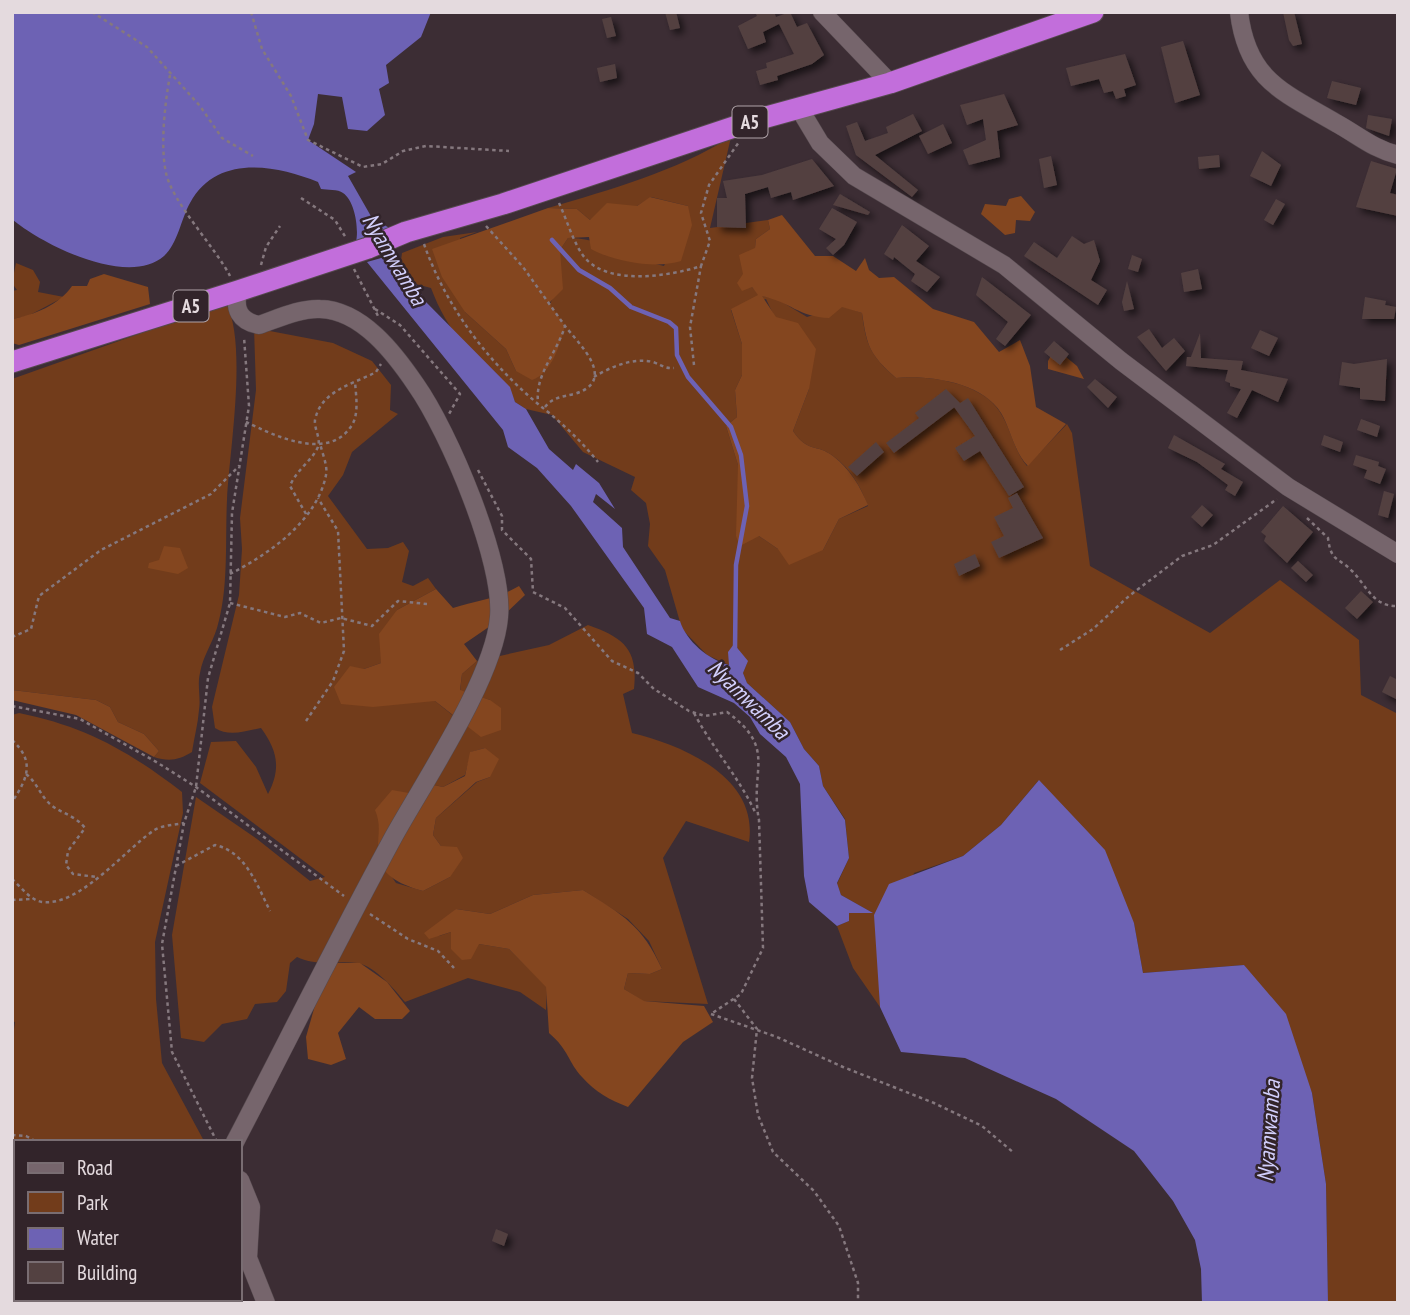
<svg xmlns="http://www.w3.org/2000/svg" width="1410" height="1315" font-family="'PT Sans Narrow',sans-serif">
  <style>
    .green { fill: #723c1b; fill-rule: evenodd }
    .forest { fill: #84461f }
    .water { fill: #6d62b4 }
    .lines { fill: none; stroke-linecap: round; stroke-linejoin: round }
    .stream { stroke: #6d62b4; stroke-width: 4.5 }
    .building { fill: #534141; filter: url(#shadow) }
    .minor-casing { stroke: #55494e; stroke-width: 19 }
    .highway-casing { stroke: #55494e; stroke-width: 23 }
    .path { stroke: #85787e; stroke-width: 2.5; stroke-dasharray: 3.5 3.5; stroke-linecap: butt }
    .minor { stroke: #76656c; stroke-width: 18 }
    .highway { stroke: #c26edb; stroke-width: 21 }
    .labels { text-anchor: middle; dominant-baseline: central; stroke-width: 5; stroke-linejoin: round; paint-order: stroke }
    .shield { fill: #32242a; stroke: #afa3a8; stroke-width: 2 }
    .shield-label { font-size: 19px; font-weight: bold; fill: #e4dade }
    .water-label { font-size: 23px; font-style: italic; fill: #d2cffc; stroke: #32242a }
  </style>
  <defs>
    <filter id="shadow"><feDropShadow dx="4.5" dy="4.5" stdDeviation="3.5" flood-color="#0009"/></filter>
  </defs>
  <rect width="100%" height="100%" fill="#3c2d34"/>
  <path class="green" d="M731,137L710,228L768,220L770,229L756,239L752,287L759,295L777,299L807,317L842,306L862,313C866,346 871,356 896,378C928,375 981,382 1000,412C1011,429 1014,451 1027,466L1067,424L1072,433L1090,566L1210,633L1280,580L1359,640L1361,695L1398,714V1303H1328L1326,1184L1312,1093L1244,965L1143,973L1134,923L1038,781L1001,825L963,856L914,873L879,970L880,1007L853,968L837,926L849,921L848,913L871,912L841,895L837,884L849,858L845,819L823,786L819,766L804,749L790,722L747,683L743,673L747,663L735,644L729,665L707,655L682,629L665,570L648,546L650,524L646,503L631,490L635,477L583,452L552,415L526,409L515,402C507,377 483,363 465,345C449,328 439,309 431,288L416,284L400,268L402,253L443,237L477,232L460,238L465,312L506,349L516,371L554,296L560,250L568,238C602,237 630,259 664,266L688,206L651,197L637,206L590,220L577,209L548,208C612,189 674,172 731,137ZM766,299L809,389L793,431C809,454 816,443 833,456C851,469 860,486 868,506L839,519L823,550L778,549L759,536L739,496L738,465L726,426L737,417L735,390L742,375V344L731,310Z
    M16,263L33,270L40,282L38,292L64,297L28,316L12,319V291L17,290L12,283Z
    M226,303C248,344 229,453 227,500C225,541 229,588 217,628C212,644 203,656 200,673C197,685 201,698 199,710C198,724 194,738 192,752C179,760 169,762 154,757L159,751L144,734L118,722L110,707L96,700L12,690V379Z
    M254,328L333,343L372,361L391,385L390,410L398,414L352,452L343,475L328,496L367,549L388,548L403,542L409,551L402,582L413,586L428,578L436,589L397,610L381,663L364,669L412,701H435L466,726L490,700L460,691L462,674L477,661L549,645L588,625C625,638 638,650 634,689L623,694L632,733C682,745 759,777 749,842L686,821L663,858L708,1004L643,1001L624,989L628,973L650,974L662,969L649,941L628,919L583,890L533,895L490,914L456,909L439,936L451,932L479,944L509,949L547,987L546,1010L520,992L468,978L405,1002C394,989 375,966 357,963C336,960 317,967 297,957L290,963L286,991L277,1002L255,1004L247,1019L222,1024L204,1042L181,1038L172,935L196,797L257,839L310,881L325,877L200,783L211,742L236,741L256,767L268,794C281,769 278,751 261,728C245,731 229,737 215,728L212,707L239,595L242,549L240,518L256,390ZM485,748L490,777L477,782L436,818L433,835L441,846L450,877L423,891L396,883L378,857L381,824L409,793L429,784L443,787L465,775L471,752Z
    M19,713C84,726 129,751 182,792L183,813L155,942L156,999L162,1063L204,1141L16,1142V1299H38V1303H12V1044L15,1022L12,1021V715Z"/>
  <path class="forest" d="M1021,196L1035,212L1030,221L1016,220L1015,233L1005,235L981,214L985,204L1006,206L1009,199Z
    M650,197L688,206L692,225L681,261C656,269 615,262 591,249L589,237L568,238L560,250L563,289L549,303L565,326C560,344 552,373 532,380L516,371L506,349L465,312L442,277L432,249L548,208L577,209L590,220L607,203L637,206Z
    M782,215L815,256H833L856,271L865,258L869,270L879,278L894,277L933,309L974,322L999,352L1020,340L1030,366L1036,407L1066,424L1028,466C1014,452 1011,430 1001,413C982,382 928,375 896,378C870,355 867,347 862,313L842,307L829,318C799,317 790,302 762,296L776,317L798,323L816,349L809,389L793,431C809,454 816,443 833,456C850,469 860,486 868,505L839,519L823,550L789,565L778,549L759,536L740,546L736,536L738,465L726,426L737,417L735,390L742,375V344L731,309L758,295L752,287L742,291L737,283L743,274L739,255L755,248L756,239L770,229L768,220Z
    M104,274L148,287L150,304L19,345L12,343V319C34,315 59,305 72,286H87L90,279Z
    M1055,348L1077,366L1084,379L1048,369V361Z
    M164,546L180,548L188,568L178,574L148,568L149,563L159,560Z
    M519,586L525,595L499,620L464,644L477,661L462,674L460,690L490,700L501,708V730L481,737L435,701L373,707L341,704L334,687L350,666L364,669L381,663L379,634L397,610L436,589L453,608C477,600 495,600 519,586Z
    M12,690L96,700L110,707L118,722L144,734L159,751L154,757L76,715L12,700Z
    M485,748L499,759L490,777L476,782L436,818L433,835L441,846L457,847L463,858L450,877L423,891C405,886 380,877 378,854C377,837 382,826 375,810L392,790L409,793L429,784L443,787L465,776L470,752Z
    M583,890C623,915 642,925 662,969L650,974L628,973L624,989L644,1001L704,1006L713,1022L683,1042L628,1107C610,1100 595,1092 582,1077C568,1062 569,1050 549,1033L546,987L509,949L479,944L471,959L462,960L451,949V932L429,939L424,933L456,909L490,914L533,895Z
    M327,963H360L387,982L410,1011L402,1019H375L359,1007L338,1033L346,1059L331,1065L308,1059L306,1037Z"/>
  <path class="water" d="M12,12H431L421,37L386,65L389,83L379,89L385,115L367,131L348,129L342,97L318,94L314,124L308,140L356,172L348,176L372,218L393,230L356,242C359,229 355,201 343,193C338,189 327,190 321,189L318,182C275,165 217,154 190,203C181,219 178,243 164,256C128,288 41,244 12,219Z
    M392,255L416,284L425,301L510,387L515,402L526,409L549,449L573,470L576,464L599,483L615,509L596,494L593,502L622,528L623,547L670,618L680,621C686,641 709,660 729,665L728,652L734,644L748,661L743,673L747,683L790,722L804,749L819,766L823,786L845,820L849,858L837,883L841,895L873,913H849V921L837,926L809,902L804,876L800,784L786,757L760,734L750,717L734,703L698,687L672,647L647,634L644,608L571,506L537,468L508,447L503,430L367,262Z
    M1039,780L1105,850L1134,923L1143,973L1244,965L1286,1014L1312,1093L1326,1184L1328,1303H1202L1201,1269L1195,1240L1173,1201L1134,1151L1056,1099L965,1058L901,1052L880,1007L874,915L889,884L963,856L1001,825Z"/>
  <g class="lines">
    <path class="stream" d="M552,240L579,270L610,288L631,307L669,322L676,328L677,355L688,377L731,427L741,455L747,506L736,565L735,649"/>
  </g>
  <path class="building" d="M665,12H676L680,28L670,30Z
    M755,12H774L776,17L790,12L797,27L807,23L824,55L812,64L777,76L778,80L760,85L756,71L767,68L766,63L794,54L779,24L763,32L766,42L748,49L738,26L757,16Z
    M1283,12H1294L1302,44L1293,46L1289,40Z
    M611,17L616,36L607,38L602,19Z
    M1183,41L1200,95L1175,103L1161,47Z
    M1125,54L1136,85L1124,89L1126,96L1116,99L1113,91L1104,93L1099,79L1071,86L1066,68Z
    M615,64L617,78L600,82L597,68Z
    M1332,81L1361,88L1356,105L1327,98Z
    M1004,94L1018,125L997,131L1000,157L969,165L963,150L986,140L983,119L967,125L960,105Z
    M913,114L922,131L875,155L918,190L912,197L856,155L846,126L857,122L865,141L888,133L886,127Z
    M1368,115L1392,119L1389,136L1366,128Z
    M943,124L952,143L928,154L919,136Z
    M1262,151L1281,165L1271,186L1250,176Z
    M1219,155L1220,167L1199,169L1198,157Z
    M1051,156L1057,185L1044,188L1039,159Z
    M812,159L834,186L793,200L791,192L771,198L768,187L745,194L746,228L717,227V198H727L723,181L762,175Z
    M1371,161L1397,169L1390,193L1398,195V216L1356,207Z
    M840,194L870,212L868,215L833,205Z
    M1276,199L1285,204L1273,225L1264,220Z
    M832,208L857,222L844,245L833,255L826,248L836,239L819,229Z
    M902,225L929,246L916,261L940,277L927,292L911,281L915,274L894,257L893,260L884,254Z
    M1072,236L1084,244L1094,240L1100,261L1091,280L1107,290L1098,305L1024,256L1034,242L1057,258Z
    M1132,255L1142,259L1138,272L1128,269Z
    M1198,269L1202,289L1184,292L1181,273Z
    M982,277L1031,315L1005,346L996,339L1008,322L976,295Z
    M1127,281L1134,309L1124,311L1122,302Z
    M1365,297L1386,301L1385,305L1396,307L1394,319H1362Z
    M1149,329L1162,348L1174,338L1185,351L1166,371L1137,337Z
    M1260,330L1278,338L1269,356L1251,348Z
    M1200,333L1201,358L1243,361L1241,370L1288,379L1278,402L1252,390L1237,418L1227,413L1241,389L1230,386V383L1225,381L1228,370L1186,366L1187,357H1191Z
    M1054,341L1069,354L1060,365L1044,352Z
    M1387,359L1385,401L1360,399V388L1339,385L1342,362L1354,364Z
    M1095,379L1117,397L1108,408L1087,387Z
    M946,389L960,403L894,453L886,443L919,418L915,413Z
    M968,398L1024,487L1009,496L980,451L964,461L955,448L975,436L954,407Z
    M1361,419L1380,426L1377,437L1357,430Z
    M1174,435L1225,464L1221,469L1243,482L1235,496L1225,490L1228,485L1197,462L1168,448Z
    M1324,435L1343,442L1340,452L1321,445Z
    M876,442L884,452L857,476L848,467Z
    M1356,455L1379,462L1378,466L1386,469L1380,484L1364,478L1367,470L1353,465Z
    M1384,491L1394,494L1388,518L1378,515Z
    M1017,493L1043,538L999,558L991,542L1004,536L994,517L1013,508L1008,498Z
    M1202,505L1213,515L1202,527L1191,517Z
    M1283,506L1313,532L1287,563L1264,541L1266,536L1261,532Z
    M975,554L980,566L959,576L954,564Z
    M1298,561L1313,575L1306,582L1291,568Z
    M1361,591L1373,602L1357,619L1345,608Z
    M1390,676L1398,680V700L1382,692Z
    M496,1229L508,1234L504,1246L492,1241Z"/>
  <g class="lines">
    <defs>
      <path id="minor" d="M822,12L890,83
        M1239,12C1247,80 1283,92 1336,123C1358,135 1373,149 1398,155
        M799,108L820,143L854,176L1004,265L1121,361L1288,487L1398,554
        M235,1142C288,1040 339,937 394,836C425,780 494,678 499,617C504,562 449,432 416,385C395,354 362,310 320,309C300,308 277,319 259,325C239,321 234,309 238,291
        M240,1180L251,1207L248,1258L266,1303
        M144,1303L145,1299"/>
      <path id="highway" d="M12,362L238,291L368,248L406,232L503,204L752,121L890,83L1093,12"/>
    </defs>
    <use href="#minor" class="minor-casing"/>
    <use href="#highway" class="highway-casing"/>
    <path class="path" d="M92,12L147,47L200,106L222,138L253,156
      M251,12L262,49L291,96L308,140L363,167L382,164L403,151L426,146L509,151
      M170,75C165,103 160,145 166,173C172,202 215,247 230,276
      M301,198L335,220L346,238
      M559,203C567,220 574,245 585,258C609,286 671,276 701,266L710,241L701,213L709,185L739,142
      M486,226L523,267L565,326C557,353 535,374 538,402
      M424,244C447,310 493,369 548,412C567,428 582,442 598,462
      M261,265L266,247L280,226
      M354,269L378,316
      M375,309L400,325L460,394L449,414
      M694,365L690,327L701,266
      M594,377C610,367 634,357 653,362C662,365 665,369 674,368
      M545,407C553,397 562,397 574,394C619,381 579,344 565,326
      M246,422C275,436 329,462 352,425C359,414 356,395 355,382
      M478,470L502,516V530L531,559L533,592L565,608L612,661L638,673L654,689L689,711L705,716L727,712C778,749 749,769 759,820L763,948L741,994L711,1014
      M306,514L290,486C296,470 311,462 318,447C321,438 314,429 315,420C321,390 354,384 376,372L381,364
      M1307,518L1328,538C1331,563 1339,557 1352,571C1367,586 1373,607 1398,606
      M230,574C269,554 317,521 326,475C328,466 322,453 320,443
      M230,603L285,617L300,613L321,623L341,618L372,626L398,601L427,604
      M12,637L31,629L39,596L101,550L211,494L239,466
      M1060,650L1093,629L1129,596L1182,556L1213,545L1277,499
      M12,706L80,719L158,763L196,787L344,896
      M694,713C713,749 739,777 756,814
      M306,721L333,681L344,651L338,531L318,498
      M12,740C35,761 28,778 12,802
      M26,774C36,782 39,792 47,801C57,813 73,813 85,828L68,851L66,865L73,874L97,877
      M176,866L215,845C246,852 257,885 270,911
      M12,879C21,887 30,900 42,902C79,907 125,850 153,831C161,825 175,825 184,823
      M12,900L32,899
      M370,914L408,939L438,951L454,968
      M734,999L757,1029L752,1078L758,1115L773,1152L814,1191L839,1226L858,1283V1303
      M711,1014L777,1037L843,1067L934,1103L982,1126L1014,1153
      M12,1135L26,1136L37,1142
      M217,1142L172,1052L162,944L184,823L196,787L208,678L230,603L232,513L249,406L244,337
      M44,1303V1299"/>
    <use href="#minor" class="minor"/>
    <use href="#highway" class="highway"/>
  </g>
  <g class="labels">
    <g class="shield">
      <rect x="732.5" y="106.5" width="35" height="31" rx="5"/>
      <rect x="173.5" y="290.5" width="35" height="31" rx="5"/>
    </g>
    <g class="shield-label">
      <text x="750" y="122">A5</text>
      <text x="191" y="306">A5</text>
    </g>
    <g class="water-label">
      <text transform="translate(395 259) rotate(59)">Nyamwamba</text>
      <text transform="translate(749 699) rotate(44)">Nyamwamba</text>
      <text transform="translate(1268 1131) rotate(-86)">Nyamwamba</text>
    </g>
  </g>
  <rect width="1410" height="1315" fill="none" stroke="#e4dade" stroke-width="28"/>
  <rect x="14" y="1140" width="228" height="161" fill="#32242a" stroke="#796d72" stroke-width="2"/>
  <rect x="28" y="1163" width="35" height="10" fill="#76656c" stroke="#796d72" stroke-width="2"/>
  <text x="77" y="1175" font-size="21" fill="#e4dade">Road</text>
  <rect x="28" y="1192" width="35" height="21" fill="#723c1b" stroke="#796d72" stroke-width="2"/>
  <text x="77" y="1210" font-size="21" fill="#e4dade">Park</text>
  <rect x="28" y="1228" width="35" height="21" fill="#6d62b4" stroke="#796d72" stroke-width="2"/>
  <text x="77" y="1245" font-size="21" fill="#e4dade">Water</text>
  <rect x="28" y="1262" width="35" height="21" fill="#534141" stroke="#796d72" stroke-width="2"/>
  <text x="77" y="1280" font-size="21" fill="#e4dade">Building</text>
</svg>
